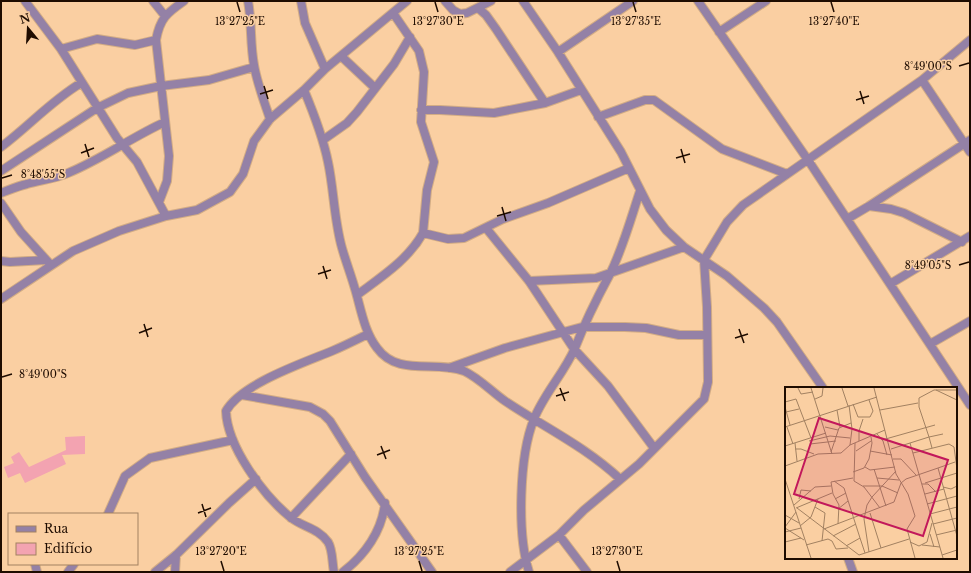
<svg xmlns="http://www.w3.org/2000/svg" width="971" height="573" font-family="'Libre Baskerville',serif">
  <style>
    .building { fill: #f3a3b1 }
    .lines { fill: none; stroke-linecap: round; stroke-linejoin: round }
    .minor-casing { stroke: #d2ac85; stroke-width: 10 }
    .minor { stroke: #9481a6; stroke-width: 8 }
    .ticks { fill: none; stroke: #1e0c00; stroke-width: 1.5 }
    .inset-road { fill: none; stroke: #a28161; stroke-width: 1 }
    .view { fill: #c2185b; fill-opacity: 0.15; stroke: #c2185b; stroke-width: 2 }
    .inset-edge { fill: none; stroke: #1e0c00; stroke-width: 2 }
    .ticks-label { font-size: 10px; text-anchor: middle; fill: #1e0c00; stroke: #facfa2; stroke-width: 3; stroke-linejoin: round; paint-order: stroke }
  </style>
  <rect width="100%" height="100%" fill="#facfa2"/>
  <path class="building" d="M85,436V454L62,455L66,464L25,483L20,473L8,478L4,467L14,463L11,457L19,452L29,467L66,450L65,437Z"/>
  <g class="lines">
    <defs>
      <path id="minor" d="M25,1L61,49L117,138L137,162L166,216
        M153,1L165,16
        M248,1C252,22 250,44 254,65C257,83 264,101 270,119
        M301,1L305,23L325,69
        M445,1L453,10L460,14L467,13L491,1
        M523,1L558,52L621,152L650,209L666,230L684,247L727,276L764,308L777,322L823,388
        M698,1L808,160L970,405
        M478,8L486,15L496,29L545,103
        M719,32L766,1
        M61,49L97,39L135,45L156,40
        M558,52L633,1
        M341,56L375,88
        M922,80L970,40
        M304,90C314,114 323,137 328,162C334,190 334,220 342,248C346,262 351,275 355,289C361,309 364,331 377,348C398,377 434,360 464,371C479,378 492,392 505,401C544,427 586,447 620,479
        M421,110H440L494,113L545,103L581,90
        M598,117L645,100H654L722,149L787,174
        M323,140L347,123L357,112L394,64L410,37
        M1,147C29,126 51,101 81,83
        M1,171L97,108L128,93L161,86L209,80L254,67
        M1,193C9,190 18,186 27,184C41,180 54,179 68,173C102,159 132,137 165,122
        M159,202L167,181L169,156L156,40C160,18 167,13 184,1
        M1,203L21,232L50,264
        M869,206L970,140
        M847,219L869,206L891,209L904,213L962,242
        M486,228L529,281L574,349L608,386L654,448
        M423,233L448,239L464,238L503,219L548,203L629,168
        M1,261L10,262L46,260
        M529,281L596,278L684,247
        M890,284L970,236
        M357,295C381,277 408,260 423,233L427,190L434,162L421,122L424,72L419,51L393,13
        M1,299L73,251L119,231L166,216L197,210L230,192L243,174L254,141L270,119L304,90L325,69L407,1
        M930,344L970,321
        M449,368L505,348L582,327H625L646,328L679,335H707
        M242,395L310,407L323,414L330,421L365,477L432,572
        M108,514L125,476L150,458L233,440
        M291,518L351,454
        M559,535L587,572
        M848,558L853,572
        M35,564L37,572
        M68,572L74,564
        M155,572L176,555L229,503L256,479
        M175,572L176,555
        M334,572C332,563 333,550 328,542C318,528 302,527 290,517C263,495 227,446 226,411C241,384 303,363 332,351C344,346 356,340 368,334
        M343,572C365,555 382,531 385,503
        M510,572L559,535L584,510L639,464L704,399L708,382L707,307L704,260L727,222L743,205L922,80L970,152
        M529,572C517,534 519,456 534,419C544,394 564,373 575,348C585,322 597,298 610,274C623,248 631,218 640,191"/>
    </defs>
    <use href="#minor" class="minor-casing"/>
    <use href="#minor" class="minor"/>
  </g>
  <path class="ticks" d="M237,2L240,12M435,2L438,12M633,2L636,12M831,2L834,12M959,66L969,63M264,86L268,99M860,91L864,104M260,94L273,90M856,100L869,96M85,144L89,157M681,149L685,163M81,153L94,148M676,158L690,154M2,178L12,175M502,207L506,221M497,216L511,212M959,265L969,262M323,266L327,279M318,274L331,270M144,324L148,337M739,329L744,343M139,333L152,328M735,338L748,334M2,377L12,374M560,388L565,401M556,396L569,392M381,446L386,459M377,455L390,450M202,504L206,517M198,513L211,508M221,561L224,571M419,561L422,571M617,561L620,571"/>
  <g transform="translate(785 387)">
    <rect width="172" height="172" fill="#facfa2"/>
    <path class="inset-road" d="M13,1L16,7L28,5M26,1L47,67M57,1L63,19M89,1L111,87L123,107L130,129L122,142L130,171M151,3L172,13M30,12L37,9L38,1M0,15L11,12L26,51M68,17L73,30H85L88,24L84,13M64,18L67,42L65,58M0,20L5,38M52,23L55,40M95,23L133,16M1,25L14,22M0,40L92,10M2,40L8,57M40,40L53,43M92,47L98,54L102,68M97,53L150,38M24,54L45,49L65,51M74,54V44L78,32M10,56L12,74M70,56L69,94L79,100L95,121M125,56L158,171M25,57L51,54M0,59L41,46M147,61L144,50L158,47M10,62H16L29,67M106,62L144,50L134,20V11L149,3H172M71,64L86,54M85,64L107,68M46,65L54,41L66,36M128,66L164,57L169,60L172,82M108,72H116L131,88M0,79L33,67L56,66L65,58L100,43M80,80L85,83L110,80M153,81L170,75M89,82L101,119M68,85L79,81L84,72L87,56L86,50M92,91L114,93M0,92L26,171M49,94L59,101L75,151L61,159M140,96L172,86M137,97H143L151,105M78,99H97L113,106M158,100L166,102L172,99M140,107L159,102M14,112L16,103L26,104M50,112L61,106M142,117L172,109M9,118L30,100L46,99M30,120L40,126L37,154M11,121L47,106M12,121L74,168L124,152M53,122L63,114M85,126L96,161M145,127L172,120M0,128L14,136M53,137L54,118L48,107L46,95L68,91M148,137L172,131M15,139L26,130L33,112M0,140L11,125M0,141L19,153M39,142L109,115L116,96L121,92L153,81L172,149M0,145L16,141M145,147L149,160M151,148L172,143M48,149L71,137M75,151L80,166M0,155L16,151M125,155L134,159L142,155L147,136M21,158L43,152L47,154L51,162L63,161M137,158L155,160M84,165L79,132L82,118L87,110L111,84M157,168L172,163"/>
    <path class="view" d="M34,31L163,73L138,149L9,107Z"/>
    <rect width="172" height="172" class="inset-edge"/>
  </g>
  <g class="ticks-label">
    <text x="240" y="25">13°27'25"E</text>
    <text x="438" y="25">13°27'30"E</text>
    <text x="636" y="25">13°27'35"E</text>
    <text x="834" y="25">13°27'40"E</text>
    <text x="928" y="70">8°49'00"S</text>
    <text x="43" y="178">8°48'55"S</text>
    <text x="928" y="269">8°49'05"S</text>
    <text x="43" y="378">8°49'00"S</text>
    <text x="221" y="555">13°27'20"E</text>
    <text x="419" y="555">13°27'25"E</text>
    <text x="617" y="555">13°27'30"E</text>
  </g>
  <rect width="971" height="573" fill="none" stroke="#1e0c00" stroke-width="4"/>
  <rect x="8" y="513" width="130" height="52" fill="#facfa2" stroke="#a28161"/>
  <rect x="16" y="526" width="20" height="6" fill="#9481a6" stroke="#a28161"/>
  <text x="44" y="533" font-size="12" fill="#1e0c00">Rua</text>
  <rect x="16" y="543" width="20" height="12" fill="#f3a3b1" stroke="#a28161"/>
  <text x="44" y="553" font-size="12" fill="#1e0c00">Edifício</text>
  <g transform="translate(28 28) rotate(342)" stroke="#facfa2" stroke-width="3" paint-order="stroke">
  <path d="M0-3L7 15L0 10L-7 15Z" fill="#1e0c00"/>
  <text y="-6" font-size="11" font-weight="bold" text-anchor="middle" fill="#1e0c00">N</text>
  </g>
</svg>
